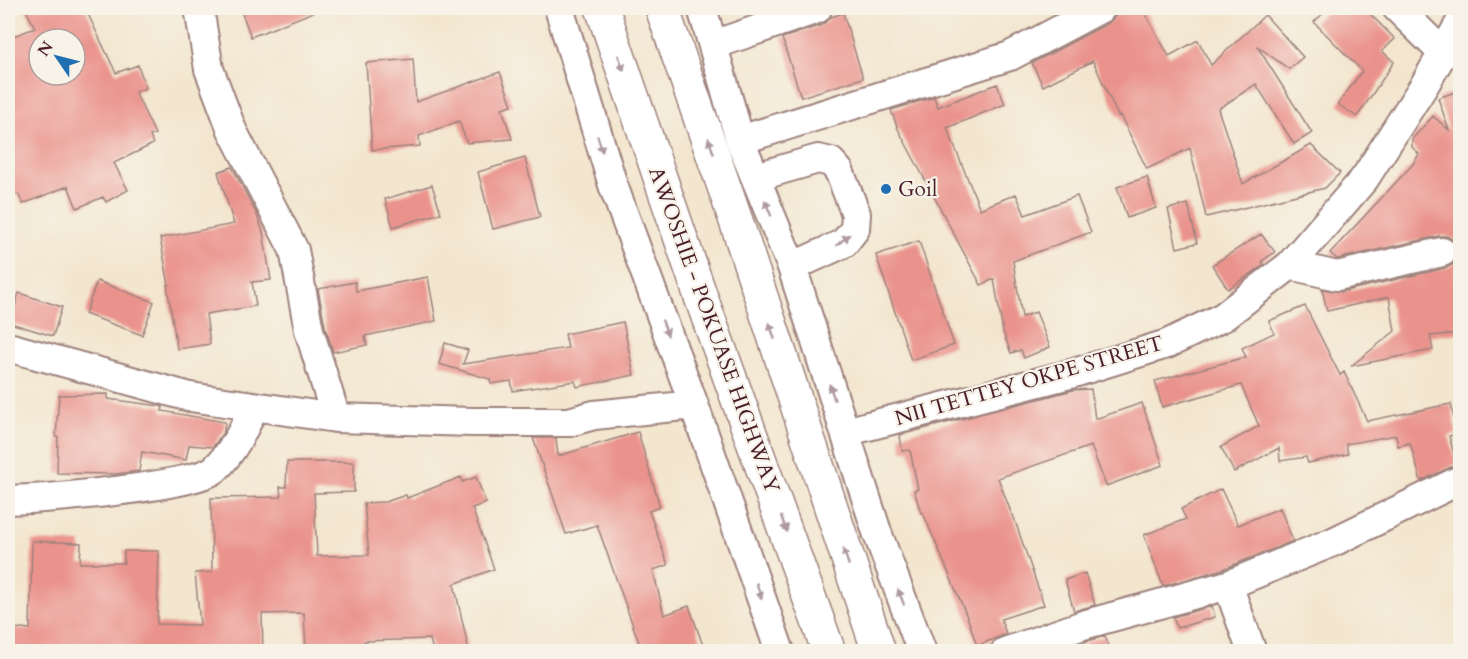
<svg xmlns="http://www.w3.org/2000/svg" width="1468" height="659" font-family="Cardo,serif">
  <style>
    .building { fill: #ea938c; fill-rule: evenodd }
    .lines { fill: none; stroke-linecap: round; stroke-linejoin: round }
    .minor-casing { stroke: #9e827d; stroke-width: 32 }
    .major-casing { stroke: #9e827d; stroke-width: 36 }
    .minor { stroke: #fff; stroke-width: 28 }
    .major { stroke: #fff; stroke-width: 33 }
    .oneway { fill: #ae9aa0 }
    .poi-dot { fill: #1f6fb2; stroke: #f7f3e8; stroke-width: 2 }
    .labels { text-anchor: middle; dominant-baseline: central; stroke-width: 4.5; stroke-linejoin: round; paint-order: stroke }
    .poi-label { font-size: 21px; fill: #4a1f2b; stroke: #f7f3e8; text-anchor: start }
    .street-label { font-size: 21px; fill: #4a1f2b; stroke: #f7f3e8 }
  </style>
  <rect width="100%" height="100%" fill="#f7f3e8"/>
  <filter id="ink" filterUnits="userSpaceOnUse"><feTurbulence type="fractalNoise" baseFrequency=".0167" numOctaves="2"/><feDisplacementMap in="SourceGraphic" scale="12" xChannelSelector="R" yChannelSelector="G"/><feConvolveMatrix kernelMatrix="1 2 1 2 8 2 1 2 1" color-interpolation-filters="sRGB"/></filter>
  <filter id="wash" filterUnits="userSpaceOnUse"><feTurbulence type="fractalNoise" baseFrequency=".008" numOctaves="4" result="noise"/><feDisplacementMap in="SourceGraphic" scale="24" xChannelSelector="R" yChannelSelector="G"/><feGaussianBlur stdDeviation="1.35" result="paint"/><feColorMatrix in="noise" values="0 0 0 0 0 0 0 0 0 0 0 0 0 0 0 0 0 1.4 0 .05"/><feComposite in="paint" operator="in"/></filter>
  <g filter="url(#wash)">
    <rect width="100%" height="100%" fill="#f3e6cf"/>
    <g id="blocks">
      <path class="building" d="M25,8H85L116,73L138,65L146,88L135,92L155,134L150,136L153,144L114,163L128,190L106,202L103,197L77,208L68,186L23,204L18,194L14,195L8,178V38L35,28ZM39,39H75V75H39Z
        M240,8H321V9L251,37Z
        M1130,8H1142L1169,56L1198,40L1211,65L1265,15L1303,57L1289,69L1257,46L1312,133L1294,144L1256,84L1218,109L1243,184L1311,145L1340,173L1325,188L1206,217L1190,148L1147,169L1120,115L1118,116L1093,61L1043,86L1032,63L1109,23L1115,16Z
        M1329,8H1364L1395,39L1382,51L1394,62L1357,117L1338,104L1362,71L1314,22Z
        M843,13L863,78L801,97L782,38L822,25L831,17Z
        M413,59L416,102L500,72L512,105L502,108L512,139L467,143L459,121L419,136L420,146L372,150L366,63Z
        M997,84L1005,104L947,128L980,209L1016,194L1025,215L1077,196L1091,232L1013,261L1022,317L1036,312L1050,347L1024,358L1021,350L1011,353L1003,332L994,279L981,285L898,129L891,110L934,97L938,107Z
        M1461,90V333L1430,336L1433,350L1351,366L1395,331L1389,297L1327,311L1322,289L1341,292L1446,268L1454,264L1458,256V249L1454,240L1446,236H1439L1337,259L1330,253L1413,164L1419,154L1412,147V139L1433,116L1449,130L1438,98Z
        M525,158L540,217L493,229L478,172Z
        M232,167L257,215L263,232L271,280L252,282L256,306L206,314L210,344L177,349L167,285H169L160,238L234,224L218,172Z
        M1147,177L1156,208L1127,218L1117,187Z
        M432,185L441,213L393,227L385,199Z
        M1188,204L1197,243L1177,248L1168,209Z
        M1261,234L1275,252L1262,261L1264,265L1228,289L1212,265Z
        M919,241L954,345L911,360L876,255Z
        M428,277L436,321L365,336L367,345L333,352L325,326L318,289L355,282L356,291Z
        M97,281L154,302L142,335L85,314Z
        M19,293L62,307L53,336L10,323Z
        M1305,306L1340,375L1344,372L1367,421L1451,404L1457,434L1449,436L1457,464L1421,481L1410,443L1398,446L1396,435L1346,444L1348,454L1308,463L1306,457L1280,461L1279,448L1234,472L1221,447L1259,426L1241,385L1162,407L1155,381L1246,357L1242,348L1274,333L1269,321Z
        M623,322L634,375L577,387L575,381L513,391L511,381L491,384L490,379L439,364L445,343L468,350L463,364L568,348L565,334Z
        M1091,389L1095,419L1142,403L1163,465L1106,486L1091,446L998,478L1012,515H1013L1044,605L1001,619L1006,634L977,646L968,619L923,513H921L914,490L918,489L910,450L902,451L900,435L1073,390Z
        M108,394V399L160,406L163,407L162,411L225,422L224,431L213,447L189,445L186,460L142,452L139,471L116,474L57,473L58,437H56L59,395Z
        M638,432L660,507L649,511L668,565L653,570L664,615L689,606L705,651H642L597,525L566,534L533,438H556L558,456Z
        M287,462H354V492L314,493L317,556L369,555L364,503L385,502L406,495L407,498L461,477L462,482L476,477L486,503L472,508L494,569L454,584L469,651H433L430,639L364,641L365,651H306L304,613L262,614L263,651H10L11,628L30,629L32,541L81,543L80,563H124V551H159L157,624L200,625L195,573L212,572L211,498L281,497L280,487H286Z
        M1221,489L1238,525L1280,508L1293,541L1223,569L1163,586L1144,535L1186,519L1181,509Z
        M1085,573L1095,605L1074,611L1065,580Z
        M1212,606L1215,617L1177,628L1173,617Z
        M1105,636L1110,651H1086L1084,642Z"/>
    </g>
  </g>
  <g filter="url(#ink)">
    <use href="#blocks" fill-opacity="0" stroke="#9e827d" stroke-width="1.5"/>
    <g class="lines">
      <defs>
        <path id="minor" d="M199,8L209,69L232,130L294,250L309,330L336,418
          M559,8L613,185L694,405L780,652
          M702,8L740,140L792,267L877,532L922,652
          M1397,8L1444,54
          M713,45L817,9
          M740,140L1010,56L1101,8
          M756,177L818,159L831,162L839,171L856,214L855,229L844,243L792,267
          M1290,265L1337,276L1442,252
          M8,347L190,397L336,418L473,422H569L594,415L694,405
          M845,432L1074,373L1167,344L1223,317L1290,265L1365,178L1425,84L1460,23
          M8,500C42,499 193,487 215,469C233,452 244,429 254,407
          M1228,585L1252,652
          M1005,652L1083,625L1228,585L1333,542L1460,480"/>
        <path id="major" d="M602,8L703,303L829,652
          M662,8L736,221L879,652"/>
      </defs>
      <use href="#minor" class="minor-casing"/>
      <use href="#major" class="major-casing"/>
      <use href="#minor" class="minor"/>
      <use href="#major" class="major"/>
    </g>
    <defs><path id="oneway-solid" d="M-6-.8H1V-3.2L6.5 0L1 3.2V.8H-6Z" transform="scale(1.5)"/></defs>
    <g class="oneway">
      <use href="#oneway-solid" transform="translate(621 63) rotate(71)"/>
      <use href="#oneway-solid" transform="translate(600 144) rotate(73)"/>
      <use href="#oneway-solid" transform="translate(711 146) rotate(-109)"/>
      <use href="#oneway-solid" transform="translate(768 208) rotate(-112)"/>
      <use href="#oneway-solid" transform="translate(843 240) rotate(-40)"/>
      <use href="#oneway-solid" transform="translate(665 328) rotate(70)"/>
      <use href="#oneway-solid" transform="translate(772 331) rotate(-108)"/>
      <use href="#oneway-solid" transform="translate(832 392) rotate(-108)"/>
      <use href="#oneway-solid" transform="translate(784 524) rotate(70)"/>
      <use href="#oneway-solid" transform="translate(846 557) rotate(-109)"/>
      <use href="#oneway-solid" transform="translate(759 591) rotate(71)"/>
      <use href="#oneway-solid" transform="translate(901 597) rotate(-111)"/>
    </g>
  </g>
  <circle class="poi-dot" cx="886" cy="189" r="6"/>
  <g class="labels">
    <g class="poi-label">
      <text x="898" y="189">Goil</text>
    </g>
    <g class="street-label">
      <text transform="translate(714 330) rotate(70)">AWOSHIE - POKUASE HIGHWAY</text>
      <text transform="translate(1029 381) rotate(-16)">NII TETTEY OKPE STREET</text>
    </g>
  </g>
  <rect width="1468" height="659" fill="none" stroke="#f7f3e8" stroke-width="30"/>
  <g transform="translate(57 57) rotate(305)"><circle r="28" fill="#f7f3e8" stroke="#b29e9c" stroke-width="1.5"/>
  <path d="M0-4.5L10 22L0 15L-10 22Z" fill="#1f6fb2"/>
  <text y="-9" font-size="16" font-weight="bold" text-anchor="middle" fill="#4a1f2b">N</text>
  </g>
</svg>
